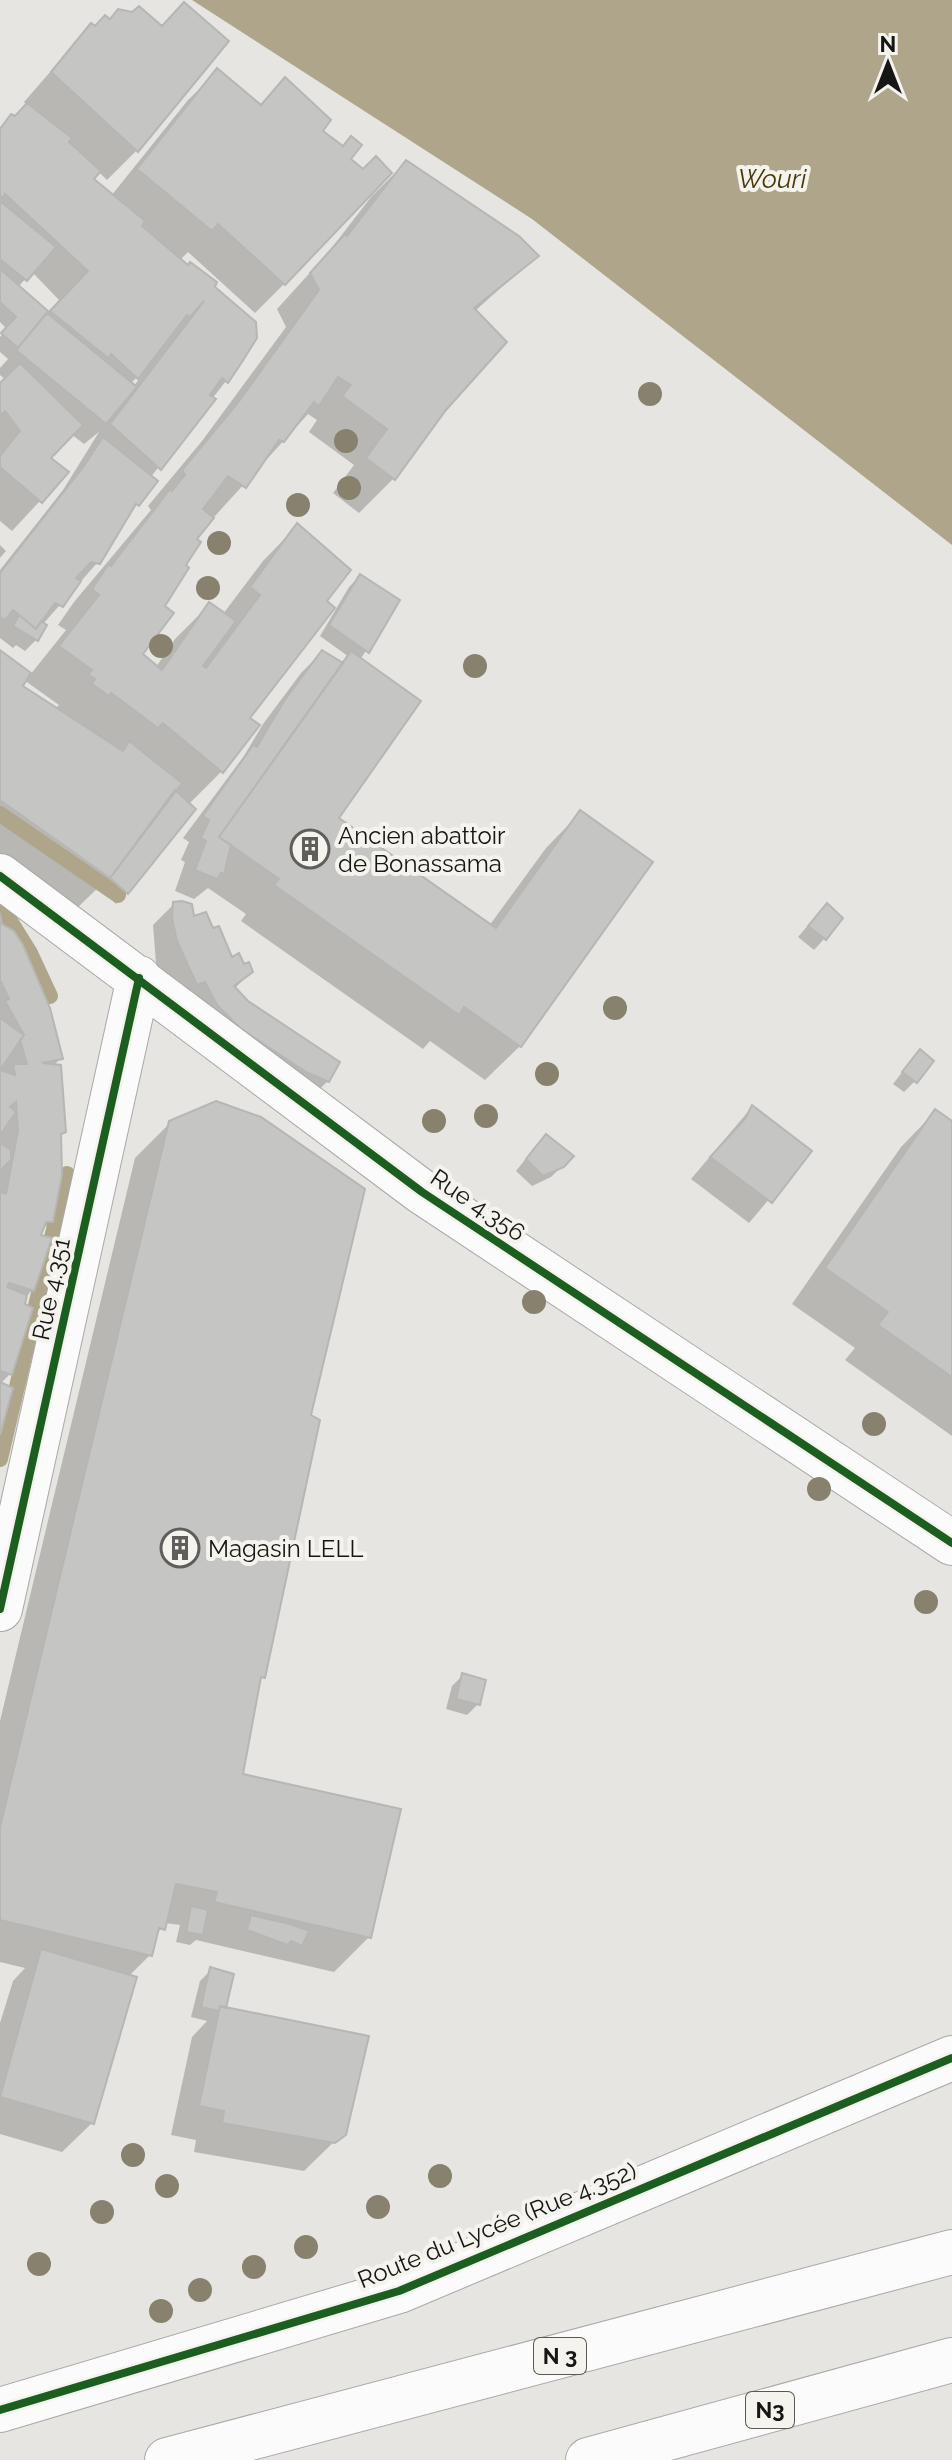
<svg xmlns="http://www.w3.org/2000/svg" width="952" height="2460" font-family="Raleway,sans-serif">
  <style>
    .water { fill: #afa58a }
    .shadow { fill: #0003; fill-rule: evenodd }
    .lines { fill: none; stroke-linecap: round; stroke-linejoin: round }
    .stream { stroke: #afa58a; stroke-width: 16 }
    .building { fill: #c5c5c4; stroke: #b6b6b5; stroke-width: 2 }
    .minor-casing { stroke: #aaa9a7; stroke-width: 46 }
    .highway-casing { stroke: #aaa9a7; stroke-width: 46 }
    .minor { stroke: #fbfbfb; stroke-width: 44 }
    .highway { stroke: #fbfbfb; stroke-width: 44 }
    .cycleway-casing { stroke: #f5f3ed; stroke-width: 13 }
    .cycleway { stroke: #1b5e20; stroke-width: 8 }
    .tree { fill: #88816e }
    .labels { text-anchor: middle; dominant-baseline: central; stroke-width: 8; stroke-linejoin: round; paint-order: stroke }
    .shield { fill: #f5f3ed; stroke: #595855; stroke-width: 2 }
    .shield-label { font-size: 22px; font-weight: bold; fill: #161614 }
    .poi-label { font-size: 24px; fill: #161614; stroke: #f5f3ed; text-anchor: start }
    .street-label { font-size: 24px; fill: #161614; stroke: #f5f3ed }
    .water-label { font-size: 26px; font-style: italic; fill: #493906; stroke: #f5f3ed }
  </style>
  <rect width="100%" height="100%" fill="#e6e5e2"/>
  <path class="water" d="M192,0H952V545L532,219Z"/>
  <path class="shadow" d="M184,4L227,41L136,151L107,180L98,171L91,179L111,196L188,100L218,71L259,106L285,80L320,132L349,159L284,284L255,313L188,252L180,260L251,318L255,337L226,381L150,478L155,482L127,515L98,562L43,624L36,640L25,651L16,645L13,648L0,638V570L63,490L99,432L84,444L71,434L48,458L66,473L12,531L0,521V386L6,380L0,375V368L8,359L0,352V337L7,329L0,322V128L27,106L24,102L91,25L95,29L109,21L161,27ZM32,272L59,300L47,313L18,287ZM141,373L143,374L133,387L130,384Z
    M406,162L536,256L475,311L444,409L394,478L359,513L333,493L354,465L309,432L317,420L308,414L194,539L140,654L156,667L175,639L209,605L223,614L263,561L297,526L324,601L247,718L221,772L188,805L194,810L127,893L116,904L101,890L104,882L74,911L0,859V653L30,675L66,630L58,625L74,602L151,510L148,506L202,441L286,327L277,309L327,254L371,197ZM24,680L59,705L55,709L20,687Z
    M0,545L6,551L0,558Z
    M360,576L397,601L360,660L336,818L489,926L546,848L580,813L520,1046L485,1080L430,1041L423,1049L241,921L246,914L208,888L194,899L175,891L185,862L181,860L189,842L183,838L244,756L263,724L301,673L322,652L341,664L349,657L320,636L349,587Z
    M174,904L231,959L251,972L234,989L328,1081L306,1102L176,1005L156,963L153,925Z
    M816,916L824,939L814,950L798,937Z
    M0,925L61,1058L53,1066L64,1131L59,1137L51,1221L40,1232L32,1290L25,1298L10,1374L0,1384V1423Z
    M910,1062L915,1081L904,1092L893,1084Z
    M752,1107L809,1152L749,1223L691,1179Z
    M935,1112L952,1124V1436L845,1360L855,1348L792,1304L901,1147Z
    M170,1123L309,1415L263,1677L258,1682L241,1775L369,1937L334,1972L196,1940L190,1945L176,1942L180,1925L165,1923L154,1938L150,1955L128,1977L92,2123L62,2152L0,2134V2023L13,1981L25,1968L0,1962V1721L135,1158Z
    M535,1147L563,1165L551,1177L532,1186L516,1171Z
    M463,1675L478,1704L467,1715L446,1709L452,1686Z
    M211,1970L223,2008L347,2129L304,2171L194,2152L196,2140L171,2135L192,2037L207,2021L191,2017L200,1981Z"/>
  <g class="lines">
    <path class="stream" d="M0,814L118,895
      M0,905L30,953L50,996
      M0,1459L67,1174"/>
  </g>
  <path class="building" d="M184,2L229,41L138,152L51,72L91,23L95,26L105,15L110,19L118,9L132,12L139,6L162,26Z
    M217,68L261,105L285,77L331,120L323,131L343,146L351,136L362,145L351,159L363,169L376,156L392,173L285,285L218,224L212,231L137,169Z
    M27,103L72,138L69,142L101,171L94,179L145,221L142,226L188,265L190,262L217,282L215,287L256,322L257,338L242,362L228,383L222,378L210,395L216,399L161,470L110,424L204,301L190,317L187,315L138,379L111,354L108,358L50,311L88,271L5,194L3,198L0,196V129L11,114L15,116Z
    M406,160L519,236L539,256L474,308L507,342L446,410L395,480L366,458L387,429L342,396L351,385L338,377L319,406L314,402L284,442L279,440L246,488L228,476L203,509L214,518L197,539L201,542L186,565L189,568L165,606L174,613L143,654L162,670L209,602L236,621L203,666L206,668L260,595L250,587L297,523L351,570L327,601L335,608L250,718L260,725L223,773L163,723L158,728L111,693L109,696L92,684L95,679L88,674L92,670L59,646L99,595L92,589L108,565L111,566L170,489L172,491L185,475L182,470L237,404L319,290L310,273L345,234L347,236Z
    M0,201L56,247L27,281L0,259Z
    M0,269L48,311L18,348L1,333L16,317L0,302Z
    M47,313L137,387L106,424L16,350Z
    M20,363L83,425L51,458L69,472L42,503L0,467V456L20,431L5,411L0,416V383Z
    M103,437L158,481L139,506L136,504L100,564L91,562L76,578L81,581L63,607L55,603L36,629L13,610L5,620L0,617V573L84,466Z
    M360,574L400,600L369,653L329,625Z
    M19,615L36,629L41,621L47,625L38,641L13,626Z
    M0,650L31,673L23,686L123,751L129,741L182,783L110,878L0,800Z
    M322,650L343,663L219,837L231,845L224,874L221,873L217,879L195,870L206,841L201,838L209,820L203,816L253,745L257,747L284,701Z
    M351,651L421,701L339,818L496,928L580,810L653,862L521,1047L464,1007L459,1015L274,885L279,879L219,837Z
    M175,790L196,809L128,894L110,878Z
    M182,901L192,904L194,916L206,912L213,928L219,926L232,957L239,953L244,964L249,962L253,972L234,986L248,1001L340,1062L329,1082L306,1072L240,1028L217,1005L205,982L197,985L177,941L172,918L173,902Z
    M827,903L843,918L826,940L808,926Z
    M0,913L2,924L14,931L23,945L50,1008L63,1059L42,1063L61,1065L66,1132L61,1134L62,1175L53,1222H46L41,1235L52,1238L34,1291L9,1283L7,1287L27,1295L25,1304L33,1308L12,1375L0,1371V1192L6,1194L18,1131L16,1102L10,1107L16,1112L0,1135V1070L15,1075L13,1064H27L20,1040L24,1035L5,1001L9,999L0,980Z
    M0,1018L24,1035L0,1070Z
    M920,1049L934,1061L917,1083L902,1072Z
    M216,1101L261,1117L365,1189L311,1415L320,1420L265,1678L261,1677L243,1774L401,1809L371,1938L214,1902L217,1892L176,1884L165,1930L159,1928L152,1956L0,1920V1827L169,1121Z
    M752,1105L812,1151L772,1203L710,1157L745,1119Z
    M935,1109L952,1121V1377L878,1325L888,1312L825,1268Z
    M546,1134L574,1156L564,1167L543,1176L526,1159Z
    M0,1143L11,1150V1160L0,1171Z
    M0,1382L13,1388L0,1435Z
    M462,1673L486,1680L480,1705L456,1699Z
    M191,1906L208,1910L203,1935L186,1932Z
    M251,1915L290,1924L309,1931L302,1946L291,1941L288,1945L247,1930Z
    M41,1949L137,1977L94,2124L0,2097Z
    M210,1967L234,1974L226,2008L220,2006L219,2011L201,2007Z
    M220,2006L369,2036L346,2135L335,2143L222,2123L224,2111L199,2106Z"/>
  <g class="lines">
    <defs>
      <path id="minor" d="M0,876L422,1192L952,1543
        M0,1609L139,978
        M0,2410L399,2291L952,2058"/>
      <path id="highway" d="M167,2460L952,2252
        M588,2460L952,2360"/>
    </defs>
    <use href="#minor" class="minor-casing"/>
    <use href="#highway" class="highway-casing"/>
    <use href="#minor" class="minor"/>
    <use href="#highway" class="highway"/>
    <defs>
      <path id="cycleway" d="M0,876L422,1192L952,1543
        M0,1609L139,978
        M0,2410L399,2291L952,2058"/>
    </defs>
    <use href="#cycleway" class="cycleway-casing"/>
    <use href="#cycleway" class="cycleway"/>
  </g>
  <g class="tree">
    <circle cx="650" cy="394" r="12"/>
    <circle cx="346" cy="441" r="12"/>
    <circle cx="349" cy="488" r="12"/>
    <circle cx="298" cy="505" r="12"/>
    <circle cx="219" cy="543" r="12"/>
    <circle cx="208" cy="588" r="12"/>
    <circle cx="161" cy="646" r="12"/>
    <circle cx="475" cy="666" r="12"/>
    <circle cx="615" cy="1008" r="12"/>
    <circle cx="547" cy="1074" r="12"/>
    <circle cx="486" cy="1116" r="12"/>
    <circle cx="434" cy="1121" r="12"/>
    <circle cx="534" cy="1302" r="12"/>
    <circle cx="874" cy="1424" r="12"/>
    <circle cx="819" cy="1489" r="12"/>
    <circle cx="926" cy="1602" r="12"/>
    <circle cx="133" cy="2155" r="12"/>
    <circle cx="440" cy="2176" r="12"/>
    <circle cx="167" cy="2186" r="12"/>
    <circle cx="378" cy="2207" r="12"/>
    <circle cx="102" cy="2212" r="12"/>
    <circle cx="306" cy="2247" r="12"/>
    <circle cx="39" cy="2264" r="12"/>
    <circle cx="254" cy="2267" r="12"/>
    <circle cx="200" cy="2290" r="12"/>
    <circle cx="161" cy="2311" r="12"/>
  </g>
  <defs>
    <symbol id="building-ring" viewBox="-11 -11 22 22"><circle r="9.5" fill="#f5f3ed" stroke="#5f5e5c" stroke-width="1.5"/><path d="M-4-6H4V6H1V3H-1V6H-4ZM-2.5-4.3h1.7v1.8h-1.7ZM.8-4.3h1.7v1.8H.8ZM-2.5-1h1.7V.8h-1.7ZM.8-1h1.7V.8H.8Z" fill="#5f5e5c"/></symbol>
  </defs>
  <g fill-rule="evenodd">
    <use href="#building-ring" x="288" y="827" width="44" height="44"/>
    <use href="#building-ring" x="158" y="1526" width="44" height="44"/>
  </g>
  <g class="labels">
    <g class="shield">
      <rect x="534" y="2338" width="52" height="36" rx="6"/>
      <rect x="746" y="2392" width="48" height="36" rx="6"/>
    </g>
    <g class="shield-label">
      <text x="560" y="2356">N 3</text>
      <text x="770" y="2410">N3</text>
    </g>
    <g class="poi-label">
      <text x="338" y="835">Ancien abattoir<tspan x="338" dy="28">de Bonassama</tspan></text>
      <text x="208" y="1548">Magasin LELL</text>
    </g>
    <g class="street-label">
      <text transform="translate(478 1205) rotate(34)">Rue 4.356</text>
      <text transform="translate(51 1289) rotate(-78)">Rue 4.351</text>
      <text transform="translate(497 2225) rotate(-22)">Route du Lycée (Rue 4.352)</text>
    </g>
    <g class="water-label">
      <text x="772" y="179">Wouri</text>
    </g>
  </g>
  <g transform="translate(888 64)" stroke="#f5f3ed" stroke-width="6" paint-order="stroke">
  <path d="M0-6L14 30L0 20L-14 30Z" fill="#161614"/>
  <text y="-12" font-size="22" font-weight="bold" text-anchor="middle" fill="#161614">N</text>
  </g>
</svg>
